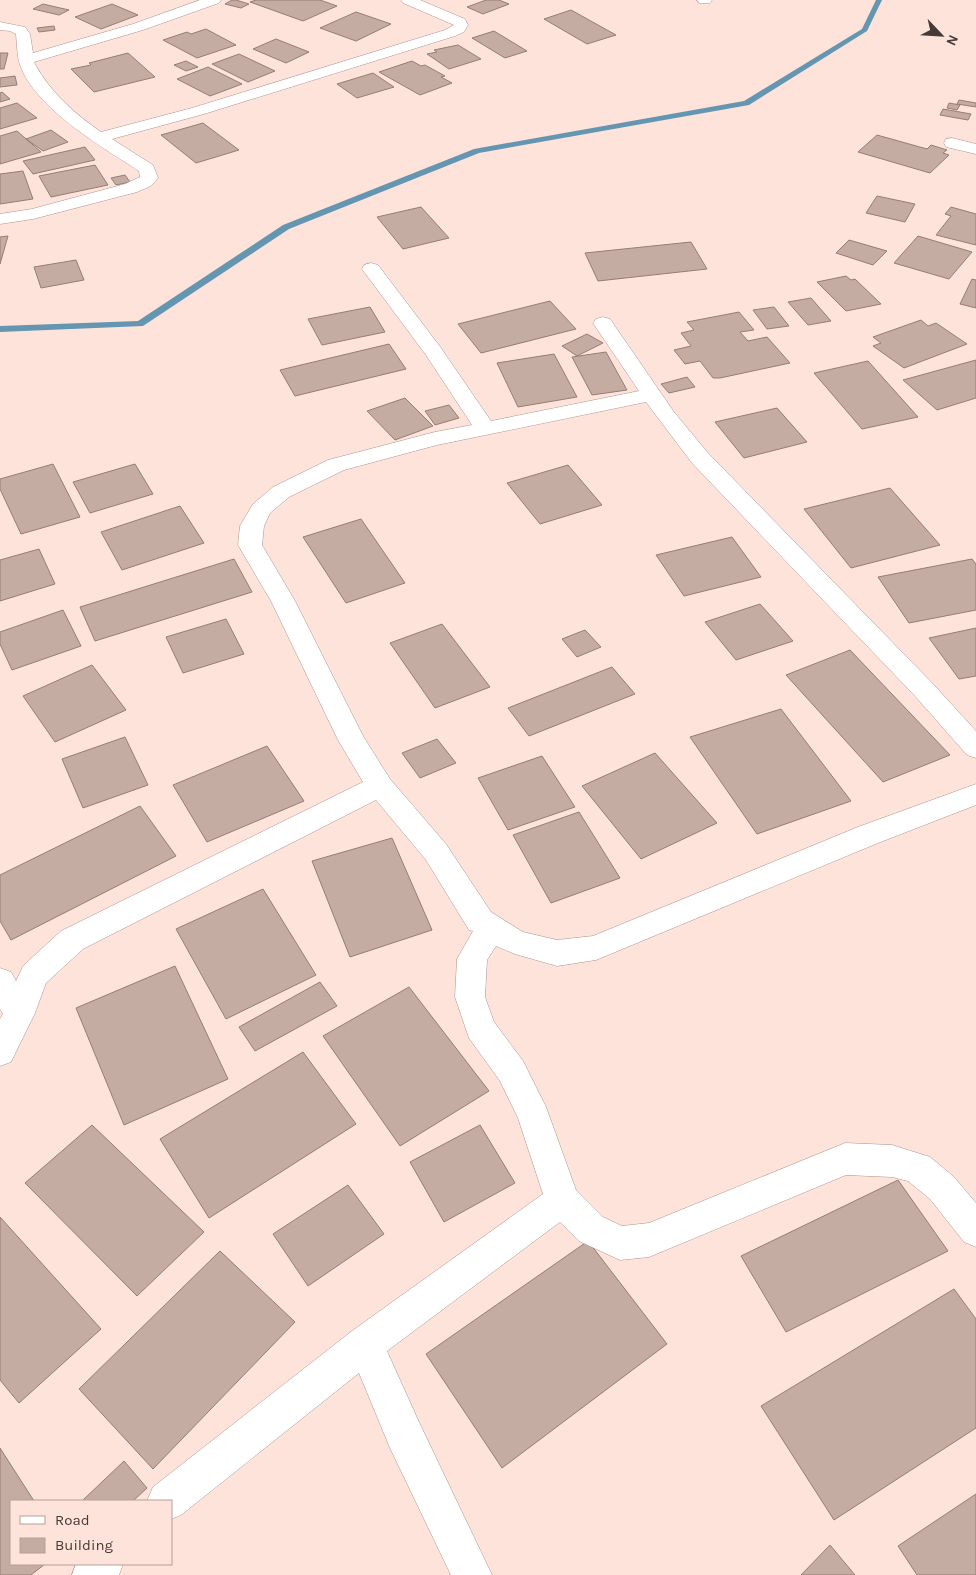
<svg xmlns="http://www.w3.org/2000/svg" width="976" height="1575" font-family="Karla,sans-serif">
  <style>
    .lines { fill: none; stroke-linecap: round; stroke-linejoin: round }
    .stream { fill: #6496b2; fill-rule: evenodd }
    .building { fill: #c5aca3; stroke: #957d75 }
    .street-casing { stroke: #ad948c; stroke-width: 1 }
    .street { fill: #fff; fill-rule: evenodd }
  </style>
  <rect width="100%" height="100%" fill="#fee3da"/>
  <g class="lines">
    <path class="stream" d="M876,0H882L867,31L749,105L479,153L289,229L143,326L0,332V326L138,321L283,225L474,149L744,101L862,29Z"/>
  </g>
  <path class="building" d="M232,0H236L249,4L241,8L225,4Z
    M256,0H320L337,6L303,21L250,2Z
    M486,0H499L509,4L483,14L467,7Z
    M43,4L69,10L59,15L33,9Z
    M112,4L138,15L101,29L75,17Z
    M571,10L616,35L587,44L544,19Z
    M356,12L391,24L356,41L320,28Z
    M54,26L55,30L39,32L37,28Z
    M206,29L236,45L197,58L163,40L187,32L191,34Z
    M494,31L527,51L505,58L472,38Z
    M276,39L309,52L286,63L253,49Z
    M458,45L481,59L449,69L427,54L437,52L434,50Z
    M0,53H8L4,69H0Z
    M128,53L155,77L94,92L71,69L91,65L89,63Z
    M239,54L275,71L248,82L212,64Z
    M186,61L198,67L186,71L174,65Z
    M412,61L421,66L425,65L445,76L441,77L452,83L420,95L379,72Z
    M208,67L242,84L210,96L177,79Z
    M373,73L394,87L357,98L337,84Z
    M15,76L17,85L0,87V78Z
    M2,92L10,99L0,102V93Z
    M959,100L976,103V107L957,104Z
    M17,103L37,118L0,129V108Z
    M949,103L960,105L957,110L947,108Z
    M943,109L971,114L968,120L940,115Z
    M203,123L239,150L196,163L161,135Z
    M51,130L68,142L43,151L26,139Z
    M17,131L41,152L0,164V136Z
    M877,135L927,149L931,145L947,150L943,153L949,155L930,173L858,152Z
    M85,147L95,160L33,174L23,161Z
    M95,165L108,185L51,197L39,176Z
    M23,171L33,199L0,204V174Z
    M125,175L130,182L116,185L111,178Z
    M877,196L915,204L905,222L866,213Z
    M421,207L449,238L403,249L377,217Z
    M951,207L976,214V245L936,235L951,216L945,214Z
    M8,236L0,264V237Z
    M918,236L972,252L949,279L894,263Z
    M849,240L887,251L873,265L836,253Z
    M691,242L707,269L598,281L585,253Z
    M76,260L84,280L41,288L34,267Z
    M846,276L851,280L855,279L881,304L846,311L817,282Z
    M972,279L976,280V308L960,304Z
    M811,298L831,321L808,325L788,302Z
    M550,301L576,329L481,353L458,324Z
    M370,307L385,332L322,345L308,319Z
    M774,307L789,326L767,329L753,310Z
    M739,312L754,330L740,332L748,341L767,337L790,363L720,378H713L700,361L685,364L674,350L691,346L681,333L694,330L687,322Z
    M921,320L928,326L936,323L967,344L904,368L873,346L881,343L873,337Z
    M587,334L603,343L577,356L562,346Z
    M389,344L406,369L295,396L280,370Z
    M606,352L627,390L592,395L572,357Z
    M554,354L577,397L518,407L497,363Z
    M976,360V398L937,410L903,380Z
    M868,361L918,417L862,429L814,373Z
    M687,377L695,387L669,393L661,384Z
    M405,398L433,426L395,440L367,411Z
    M449,405L459,418L435,425L425,411Z
    M777,408L807,442L744,458L715,422Z
    M53,464L80,517L21,534L0,489V479Z
    M135,464L153,494L90,513L73,482Z
    M568,465L602,505L540,524L507,483Z
    M890,488L940,545L851,568L804,509Z
    M180,506L204,543L122,570L101,532Z
    M361,519L405,583L346,603L303,537Z
    M732,537L761,577L684,596L656,555Z
    M39,549L55,584L0,601V560Z
    M234,559L252,592L95,641L80,607Z
    M972,559L976,564V610L909,623L878,577Z
    M760,604L793,641L736,660L705,622Z
    M63,610L81,646L12,670L0,644V632Z
    M226,619L244,654L183,673L166,637Z
    M442,624L490,687L435,708L390,643Z
    M976,628V676L959,679L929,638Z
    M585,630L601,647L577,657L562,639Z
    M850,650L950,755L883,782L786,675Z
    M92,665L126,710L55,742L23,696Z
    M612,667L635,694L529,736L508,708Z
    M781,709L851,801L757,834L690,737Z
    M125,737L148,785L83,808L62,759Z
    M437,739L456,763L420,778L402,753Z
    M267,746L304,801L207,842L173,785Z
    M655,753L717,823L641,859L582,786Z
    M542,756L575,807L508,830L478,778Z
    M140,806L176,856L11,940L0,921V875Z
    M579,812L620,878L551,903L513,835Z
    M392,838L432,930L350,957L312,861Z
    M263,889L316,975L226,1019L176,929Z
    M175,966L228,1079L124,1125L76,1008Z
    M320,982L337,1006L255,1051L239,1027Z
    M409,987L489,1091L400,1146L323,1036Z
    M303,1052L356,1124L209,1218L160,1139Z
    M92,1125L204,1232L137,1296L25,1183Z
    M480,1125L515,1183L444,1222L410,1162Z
    M898,1180L948,1251L786,1332L741,1256Z
    M348,1185L384,1234L308,1286L273,1234Z
    M0,1217L101,1329L19,1403L0,1380Z
    M588,1241L667,1344L502,1468L426,1354Z
    M220,1251L295,1322L153,1469L79,1389Z
    M954,1289L976,1319V1428L834,1520L761,1406Z
    M0,1448L34,1501H11V1564H45L31,1575H0Z
    M124,1461L147,1488L133,1501H82Z
    M976,1494V1575H917L898,1546Z
    M830,1545L855,1575H801Z"/>
  <g class="lines">
    <defs>
      <path id="street" d="M200,0H221L219,3L143,30L34,62L35,64C50,92 75,114 101,132L192,108L445,30L454,25L403,3L401,0H420L465,19L468,25L464,32L455,36L204,114L112,139L153,165L158,178L151,186L137,192L33,219L0,224V214L32,209L125,184L140,177L139,171C102,147 35,108 20,65C17,56 17,44 16,34L10,31L0,30V22L25,27L30,34L33,53L133,24Z
        M697,0H712L710,3H699Z
        M952,138L976,144V154L946,147L944,143L946,139Z
        M371,263L378,265L441,348L491,421L639,391L593,323L596,319L603,317L610,319L674,412L708,453L933,684L976,731V758L967,755L915,696L692,463L646,402L437,445L344,470L289,497L270,513L264,526L262,545L295,601L363,736L390,779L446,844L491,912L523,932L557,940L593,936L858,827L976,784V805L878,843L596,960L557,966L515,954L496,946L487,960L485,997L494,1022L523,1061L546,1107L576,1190L603,1217L622,1226L649,1223L845,1143L892,1145L930,1157L954,1177L976,1203V1247L964,1242L930,1199L908,1181L892,1177L846,1175L649,1257L620,1260L579,1241L560,1222L387,1351L418,1420L492,1575H451L390,1448L359,1373L181,1515L171,1519V1501H147L153,1487L352,1331L543,1194L518,1118L500,1081L469,1038L455,997L457,959L473,931L469,930L426,860L376,800L83,949L46,983L35,1013L11,1062L0,1066V1019L3,1014L0,1009V968L11,972L16,981L23,966L61,931L363,782L338,740L271,601L238,545L240,526L253,504L273,487L328,460L435,432L472,425L426,355L362,269L364,265Z
        M76,1564H123L119,1575H72Z"/>
    </defs>
    <use href="#street" class="street-casing"/>
    <use href="#street" class="street"/>
  </g>
  <rect x="10" y="1500" width="162" height="65" fill="#fee3da" stroke="#b49f99"/>
  <rect x="20" y="1516" width="25" height="8" fill="#ffffff" stroke="#b49f99"/>
  <text x="55" y="1525" font-size="15" fill="#453a37">Road</text>
  <rect x="20" y="1538" width="25" height="15" fill="#c5aca3" stroke="#b49f99"/>
  <text x="55" y="1550" font-size="15" fill="#453a37">Building</text>
  <g transform="translate(941 35) rotate(115)" stroke="#fee3da" stroke-width="4" paint-order="stroke">
  <path d="M0-4L9 19L0 12L-9 19Z" fill="#453a37"/>
  <text y="-8" font-size="14" font-weight="bold" text-anchor="middle" fill="#453a37">N</text>
  </g>
</svg>
